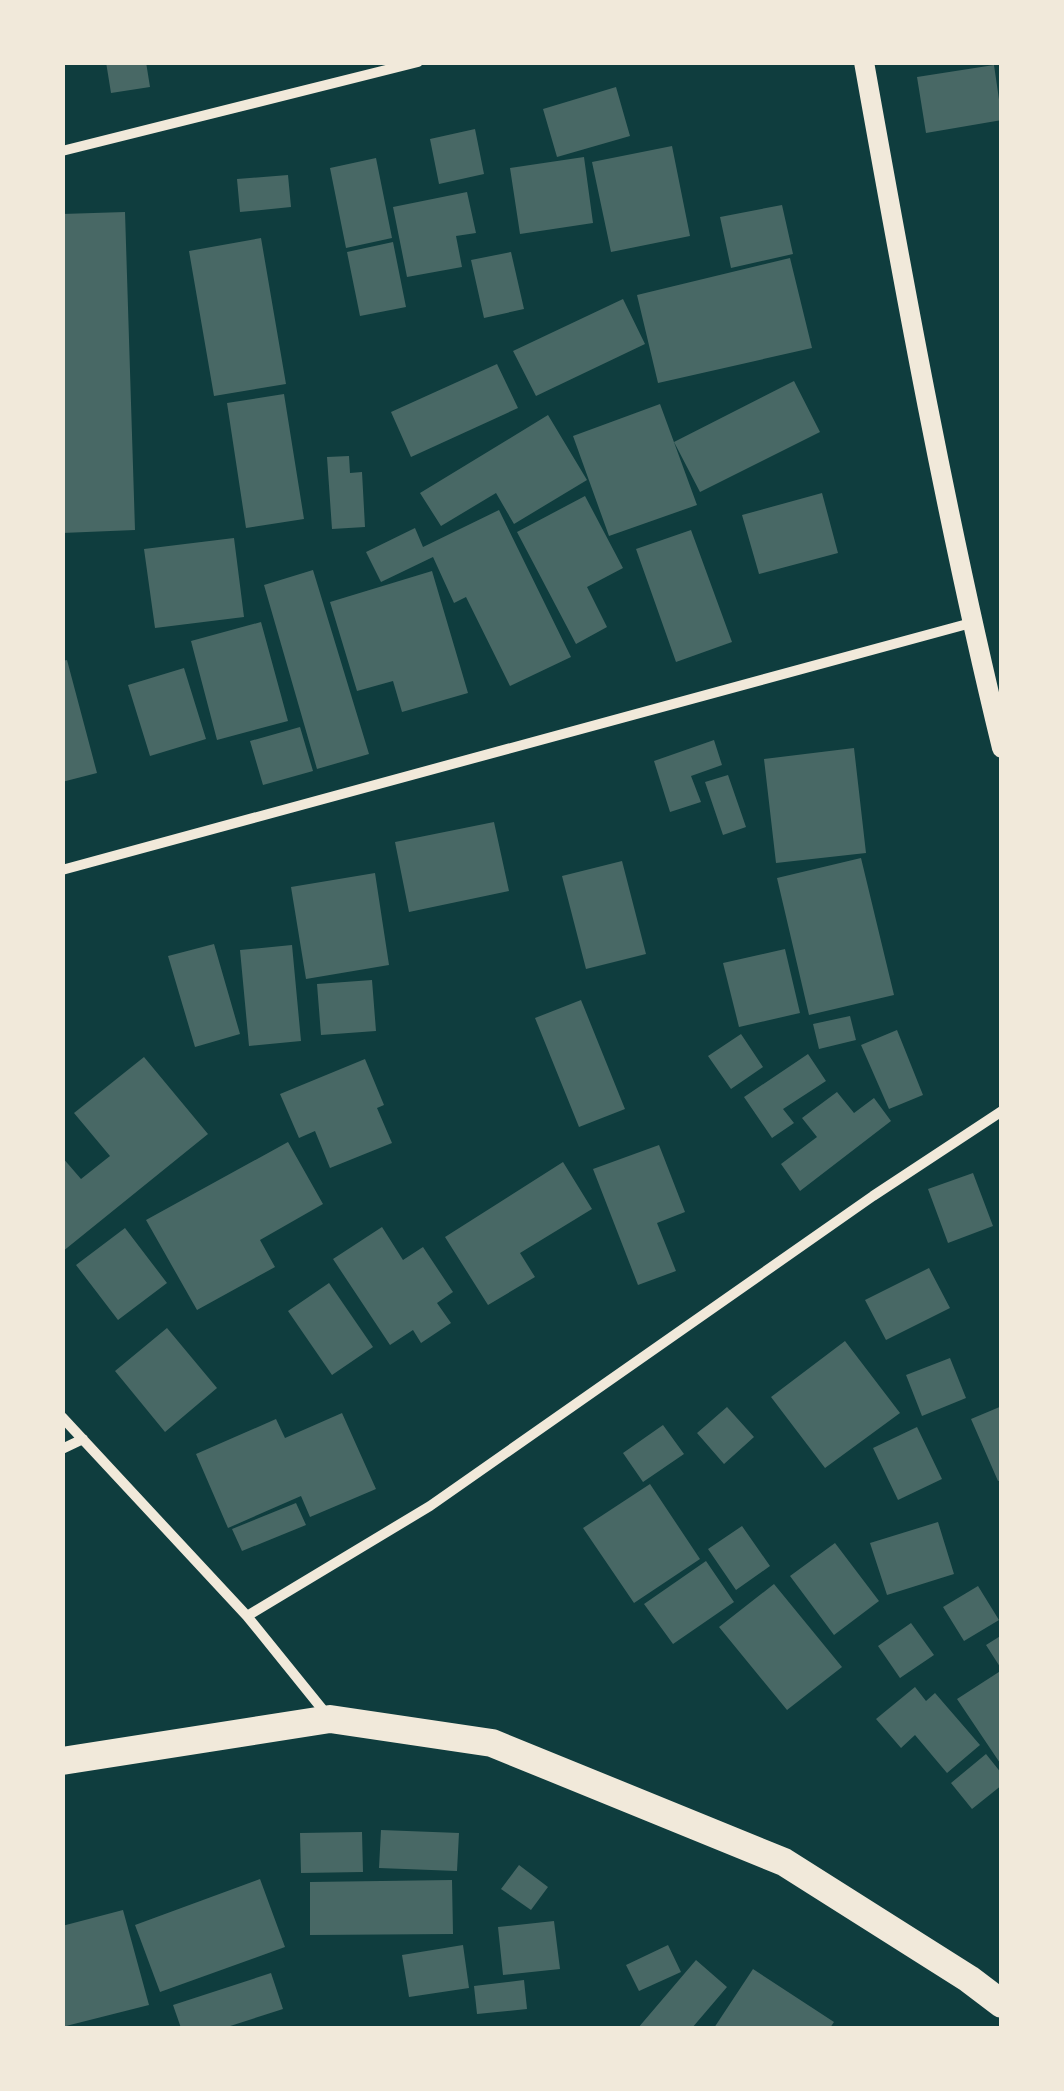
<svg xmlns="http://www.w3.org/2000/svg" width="1064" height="2091" font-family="Signika,sans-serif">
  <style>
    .building { fill: #486865 }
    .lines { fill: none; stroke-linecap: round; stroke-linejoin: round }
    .minor { stroke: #f1e9da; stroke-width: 10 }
    .secondary { stroke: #f1e9da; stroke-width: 20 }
    .trunk { stroke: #f1e9da; stroke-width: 28 }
  </style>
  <rect width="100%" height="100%" fill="#0f3d3e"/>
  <path class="building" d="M106,62H146L150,87L111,93Z
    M994,65L1002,120L926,133L917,77Z
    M616,87L630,136L557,157L543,109Z
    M475,129L484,174L439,184L430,139Z
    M672,146L690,236L611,252L592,162Z
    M584,157L593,223L520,234L510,168Z
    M376,158L392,238L346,248L330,168Z
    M288,175L291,207L240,212L237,179Z
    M467,192L476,233L456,236L462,267L407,277L393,207Z
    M782,205L793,254L731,268L720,217Z
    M125,212L135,530L62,533V214Z
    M261,238L286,384L214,396L189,251Z
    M393,242L406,307L360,316L347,252Z
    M511,252L524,309L484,318L471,260Z
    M790,258L812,348L658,383L637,295Z
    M623,299L645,344L536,396L513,351Z
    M497,364L518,408L411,457L391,412Z
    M794,381L820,432L700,492L674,442Z
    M284,394L304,519L246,528L227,403Z
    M660,404L697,505L609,536L573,436Z
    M548,415L587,480L514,524L496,493L441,526L420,493Z
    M349,456L350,473L362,472L365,527L332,529L327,457Z
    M822,493L838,553L759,574L742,515Z
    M585,496L623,568L587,587L607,627L576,644L517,532Z
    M499,510L571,657L510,686L466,597L454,603L433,557L381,582L366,552L415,528L423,547Z
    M691,530L732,642L676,662L636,549Z
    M234,538L244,617L155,628L144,549Z
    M313,570L369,754L317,769L264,585Z
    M432,571L468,693L402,712L393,681L357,691L330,602Z
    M261,622L288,721L217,740L191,641Z
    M67,660L97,773L62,782V661Z
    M184,668L206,739L150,756L128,685Z
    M300,727L313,771L263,785L250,741Z
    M714,740L722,765L691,776L701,802L670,812L654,761Z
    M854,748L866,853L776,863L764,759Z
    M728,775L746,827L723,835L705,782Z
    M494,822L509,891L409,912L395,842Z
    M861,858L894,995L809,1015L777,878Z
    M622,861L646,954L586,969L562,876Z
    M375,873L389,965L306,979L291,887Z
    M214,944L240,1034L195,1047L168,956Z
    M292,945L301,1041L249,1046L240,950Z
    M785,949L800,1013L739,1027L723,963Z
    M372,980L376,1031L321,1035L317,984Z
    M581,1000L625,1109L579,1127L535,1018Z
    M850,1016L856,1040L819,1049L813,1024Z
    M897,1030L923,1095L889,1109L861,1045Z
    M741,1034L763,1067L731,1089L708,1056Z
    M808,1054L826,1081L783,1109L794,1123L772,1138L744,1097Z
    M144,1057L208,1134L62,1252V1157L81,1179L110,1156L74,1113Z
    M365,1059L384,1105L377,1108L392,1143L330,1168L315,1131L299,1138L280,1094Z
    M837,1092L854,1113L874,1098L891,1121L800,1191L781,1164L817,1137L802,1118Z
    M288,1142L323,1204L260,1240L275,1267L197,1310L146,1220Z
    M659,1145L685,1212L657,1223L676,1271L638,1285L593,1169Z
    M563,1162L592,1209L520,1253L535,1277L488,1305L445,1237Z
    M973,1173L993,1226L948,1243L928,1189Z
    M382,1227L403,1260L423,1247L453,1292L437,1303L451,1323L421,1343L413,1330L390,1345L333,1259Z
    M125,1228L167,1283L118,1320L76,1265Z
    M929,1268L950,1308L886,1340L865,1300Z
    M329,1283L373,1347L332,1375L288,1311Z
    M167,1328L217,1388L165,1432L115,1371Z
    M845,1341L900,1413L825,1468L771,1397Z
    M950,1358L966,1398L922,1416L906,1375Z
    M1002,1406V1480L998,1481L971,1419Z
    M727,1407L754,1437L724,1464L697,1433Z
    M342,1413L376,1489L310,1517L301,1496L228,1528L196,1454L276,1419L285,1438Z
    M663,1425L684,1454L643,1482L623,1453Z
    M917,1427L942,1479L898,1500L873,1448Z
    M650,1484L700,1559L634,1603L583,1528Z
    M296,1503L306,1525L242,1551L232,1529Z
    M938,1522L954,1574L887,1595L870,1543Z
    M742,1526L770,1566L736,1590L708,1549Z
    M835,1543L879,1601L834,1635L790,1576Z
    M706,1561L734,1602L673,1644L644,1604Z
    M774,1584L842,1667L787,1710L719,1627Z
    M978,1586L999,1620L964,1641L943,1607Z
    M911,1623L934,1655L900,1678L878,1646Z
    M1002,1635V1670L986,1645Z
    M1002,1670V1766L957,1699Z
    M915,1687L926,1701L935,1693L980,1745L947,1773L915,1735L901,1748L876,1719Z
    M986,1754L1002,1774V1785L972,1809L951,1783Z
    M381,1830L459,1833L457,1871L379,1868Z
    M362,1832L363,1872L301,1873L300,1833Z
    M519,1865L548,1887L531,1910L501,1889Z
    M260,1879L285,1947L160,1992L135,1925Z
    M452,1880L453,1934L310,1935V1882Z
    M123,1910L149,2005L62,2027V1926Z
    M554,1921L560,1969L503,1975L498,1927Z
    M463,1945L469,1988L409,1997L402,1955Z
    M668,1945L681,1972L639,1991L626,1965Z
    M696,1960L727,1987L692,2028H638Z
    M753,1969L834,2022L830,2028H714Z
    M271,1973L283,2009L224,2028H181L173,2005Z
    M524,1980L527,2009L477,2014L474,1986Z"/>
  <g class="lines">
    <path class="minor" d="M62,151L418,62
      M62,870L971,623
      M62,1417L247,1616L327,1715
      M62,1449L83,1439
      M247,1616L430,1506L873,1196L1002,1111"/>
    <path class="secondary" d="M864,62C905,292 947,522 1002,748"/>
    <path class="trunk" d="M62,1761L330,1719L492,1743L784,1862L969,1979L1002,2004"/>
  </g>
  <rect width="1064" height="2091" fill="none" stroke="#f1e9da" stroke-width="130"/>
</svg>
